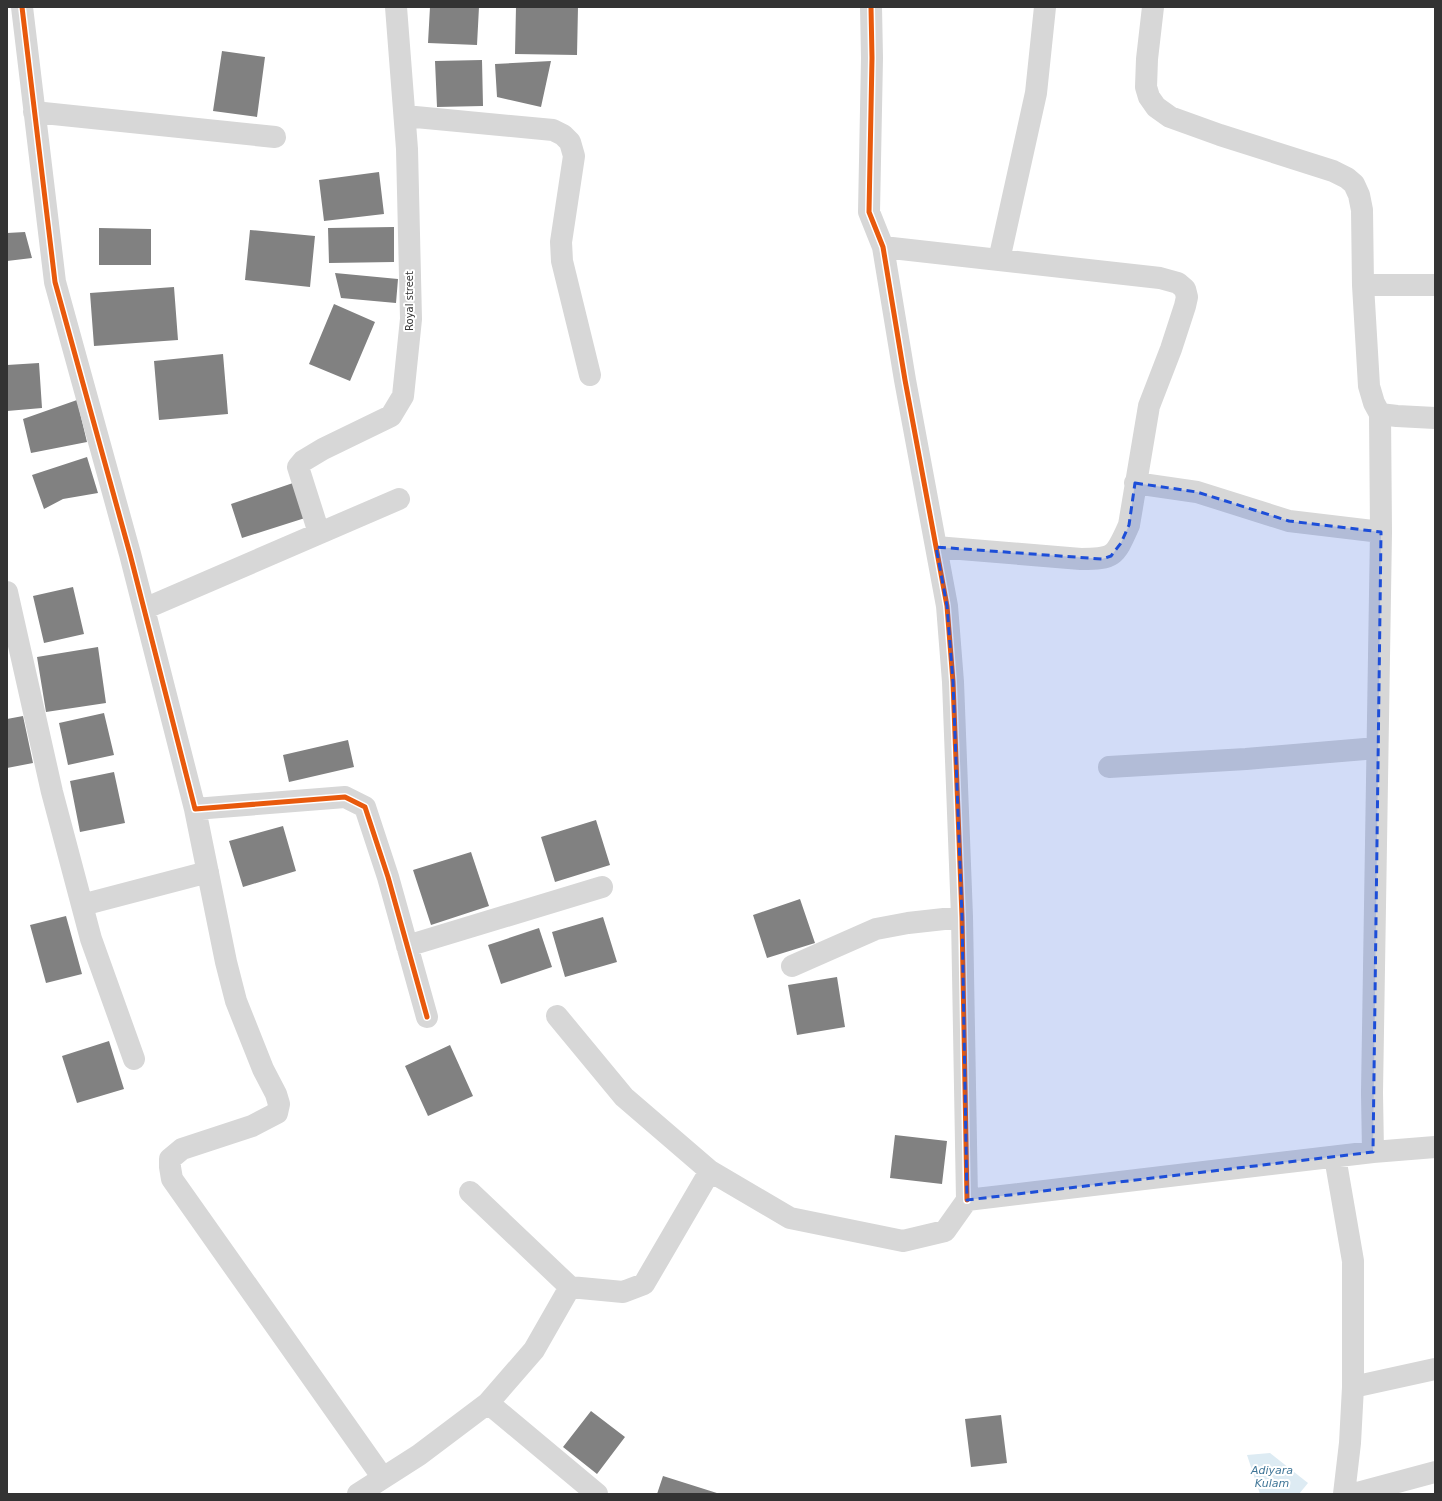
<svg xmlns="http://www.w3.org/2000/svg" width="1442" height="1501" font-family="'DejaVu Sans',sans-serif">
  <style>
    .water { fill: #ddebf3 }
    .building { fill: #818181 }
    .lines { fill: none; stroke-linecap: round; stroke-linejoin: round }
    .minor { stroke: #d7d7d7; stroke-width: 22 }
    .cycleway-casing { stroke: #fff; stroke-width: 8 }
    .cycleway { stroke: #e8590c; stroke-width: 5 }
    .marked { fill: #1d4ed8; fill-opacity: 0.2; stroke: #1d4ed8; stroke-width: 3; stroke-dasharray: 8 5; stroke-linejoin: round }
    .labels { text-anchor: middle; dominant-baseline: central; stroke-width: 4; stroke-linejoin: round; paint-order: stroke }
    .street-label { font-size: 10px; fill: #333; stroke: #fff }
    .water-label { font-size: 11px; font-style: italic; fill: #3f7597; stroke: #fff }
  </style>
  <rect width="100%" height="100%" fill="#fff"/>
  <path class="water" d="M1270,1453L1308,1483L1299,1494H1260L1247,1455Z"/>
  <path class="building" d="M430,7H479L477,45L428,43Z
    M516,7H578L577,55L515,54Z
    M222,51L265,57L257,117L213,111Z
    M482,60L483,106L437,107L435,61Z
    M551,61L541,107L497,97L495,64Z
    M379,172L384,214L324,221L319,180Z
    M394,227V262L329,263L328,228Z
    M99,228L151,229V265H99Z
    M250,230L315,236L310,287L245,280Z
    M25,232L32,258L7,261V233Z
    M335,273L398,279L396,303L341,298Z
    M174,287L178,340L94,346L90,293Z
    M334,304L375,322L350,381L309,364Z
    M223,354L228,414L159,420L154,361Z
    M39,363L42,408L7,411V365Z
    M77,400L87,442L31,453L23,419Z
    M87,457L98,493L63,499L44,509L32,475Z
    M293,483L305,518L242,538L231,504Z
    M73,587L84,634L44,643L33,596Z
    M98,647L106,703L46,712L37,657Z
    M104,713L114,755L68,765L59,723Z
    M23,716L33,763L7,768V719Z
    M348,740L354,767L289,782L283,755Z
    M114,772L125,823L80,832L70,781Z
    M596,820L610,865L555,882L541,837Z
    M283,826L296,871L243,887L229,841Z
    M471,852L489,906L431,925L413,870Z
    M800,899L815,943L767,958L753,915Z
    M66,916L82,974L46,983L30,925Z
    M603,917L617,962L565,977L552,932Z
    M539,928L552,967L501,984L488,945Z
    M837,977L845,1027L797,1035L788,985Z
    M109,1041L124,1089L77,1103L62,1056Z
    M450,1045L473,1096L428,1116L405,1066Z
    M895,1135L947,1141L942,1184L890,1178Z
    M591,1411L625,1437L597,1474L563,1447Z
    M1001,1415L1007,1463L971,1467L965,1419Z
    M663,1476L720,1494H657Z"/>
  <g class="lines">
    <path class="minor" d="M22,7L55,282L130,554L195,809L345,797L365,807L388,877L427,1017
      M871,7L872,58L869,212L883,247L905,380L947,606L953,682L962,917L967,1200
      M1153,7L1147,59L1146,87L1149,97L1156,107L1170,117L1220,135L1333,171L1347,178L1354,184L1359,195L1362,210L1363,285L1369,386L1374,403L1380,414L1397,416L1435,418
      M34,112L275,137
      M405,116L553,130L563,135L570,142L574,156L561,242L562,261L590,375
      M883,247L1160,278L1178,283L1185,289L1187,297L1185,306L1171,349L1149,406L1129,525C1115,556 1115,559 1081,559L936,547
      M999,260L1036,93L1045,7
      M1363,285H1435
      M1135,483L1197,492L1289,521L1381,532
      M319,533L298,467L303,461L323,449L391,416L403,396L411,319L407,149L396,7
      M7,592L52,792L91,939L134,1059
      M144,609L399,499
      M1109,767L1246,759L1377,748
      M195,809L226,962L236,1001L263,1069L276,1094L279,1104L277,1113L252,1126L182,1149L170,1159V1167L172,1179L383,1478
      M82,905L208,872
      M407,946L602,887
      M792,966L876,929L908,923L962,917
      M557,1016L624,1097L710,1171L790,1218L903,1241L945,1231L967,1200L1373,1152L1435,1147
      M1373,1152L1372,1093L1381,532L1380,414
      M1335,1157L1353,1261V1387L1350,1443L1344,1494
      M570,1287L623,1292L644,1284L710,1171
      M1353,1387L1435,1369
      M488,1403L597,1494
      M358,1494L419,1455L488,1403L534,1350L570,1287L470,1192
      M1353,1494L1435,1472"/>
    <defs>
      <path id="cycleway" d="M22,7L55,282L130,554L195,809L345,797L365,807L388,877L427,1017
        M871,7L872,58L869,212L883,247L905,380L947,606L953,682L962,917L967,1200"/>
    </defs>
    <use href="#cycleway" class="cycleway-casing"/>
    <use href="#cycleway" class="cycleway"/>
  </g>
  <path class="marked" d="M1135,483L1197,492L1289,521L1381,532L1373,1152L967,1200L962,917L953,682L947,606L936,547L1102,559L1111,556L1121,543L1129,525Z"/>
  <g class="labels">
    <g class="street-label">
      <text transform="translate(409 301) rotate(-90)">Royal street</text>
    </g>
    <g class="water-label">
      <text x="1272" y="1470">Adiyara<tspan x="1272" dy="13">Kulam</tspan></text>
    </g>
  </g>
  <rect width="1442" height="1501" fill="none" stroke="#333333" stroke-width="16"/>
</svg>
